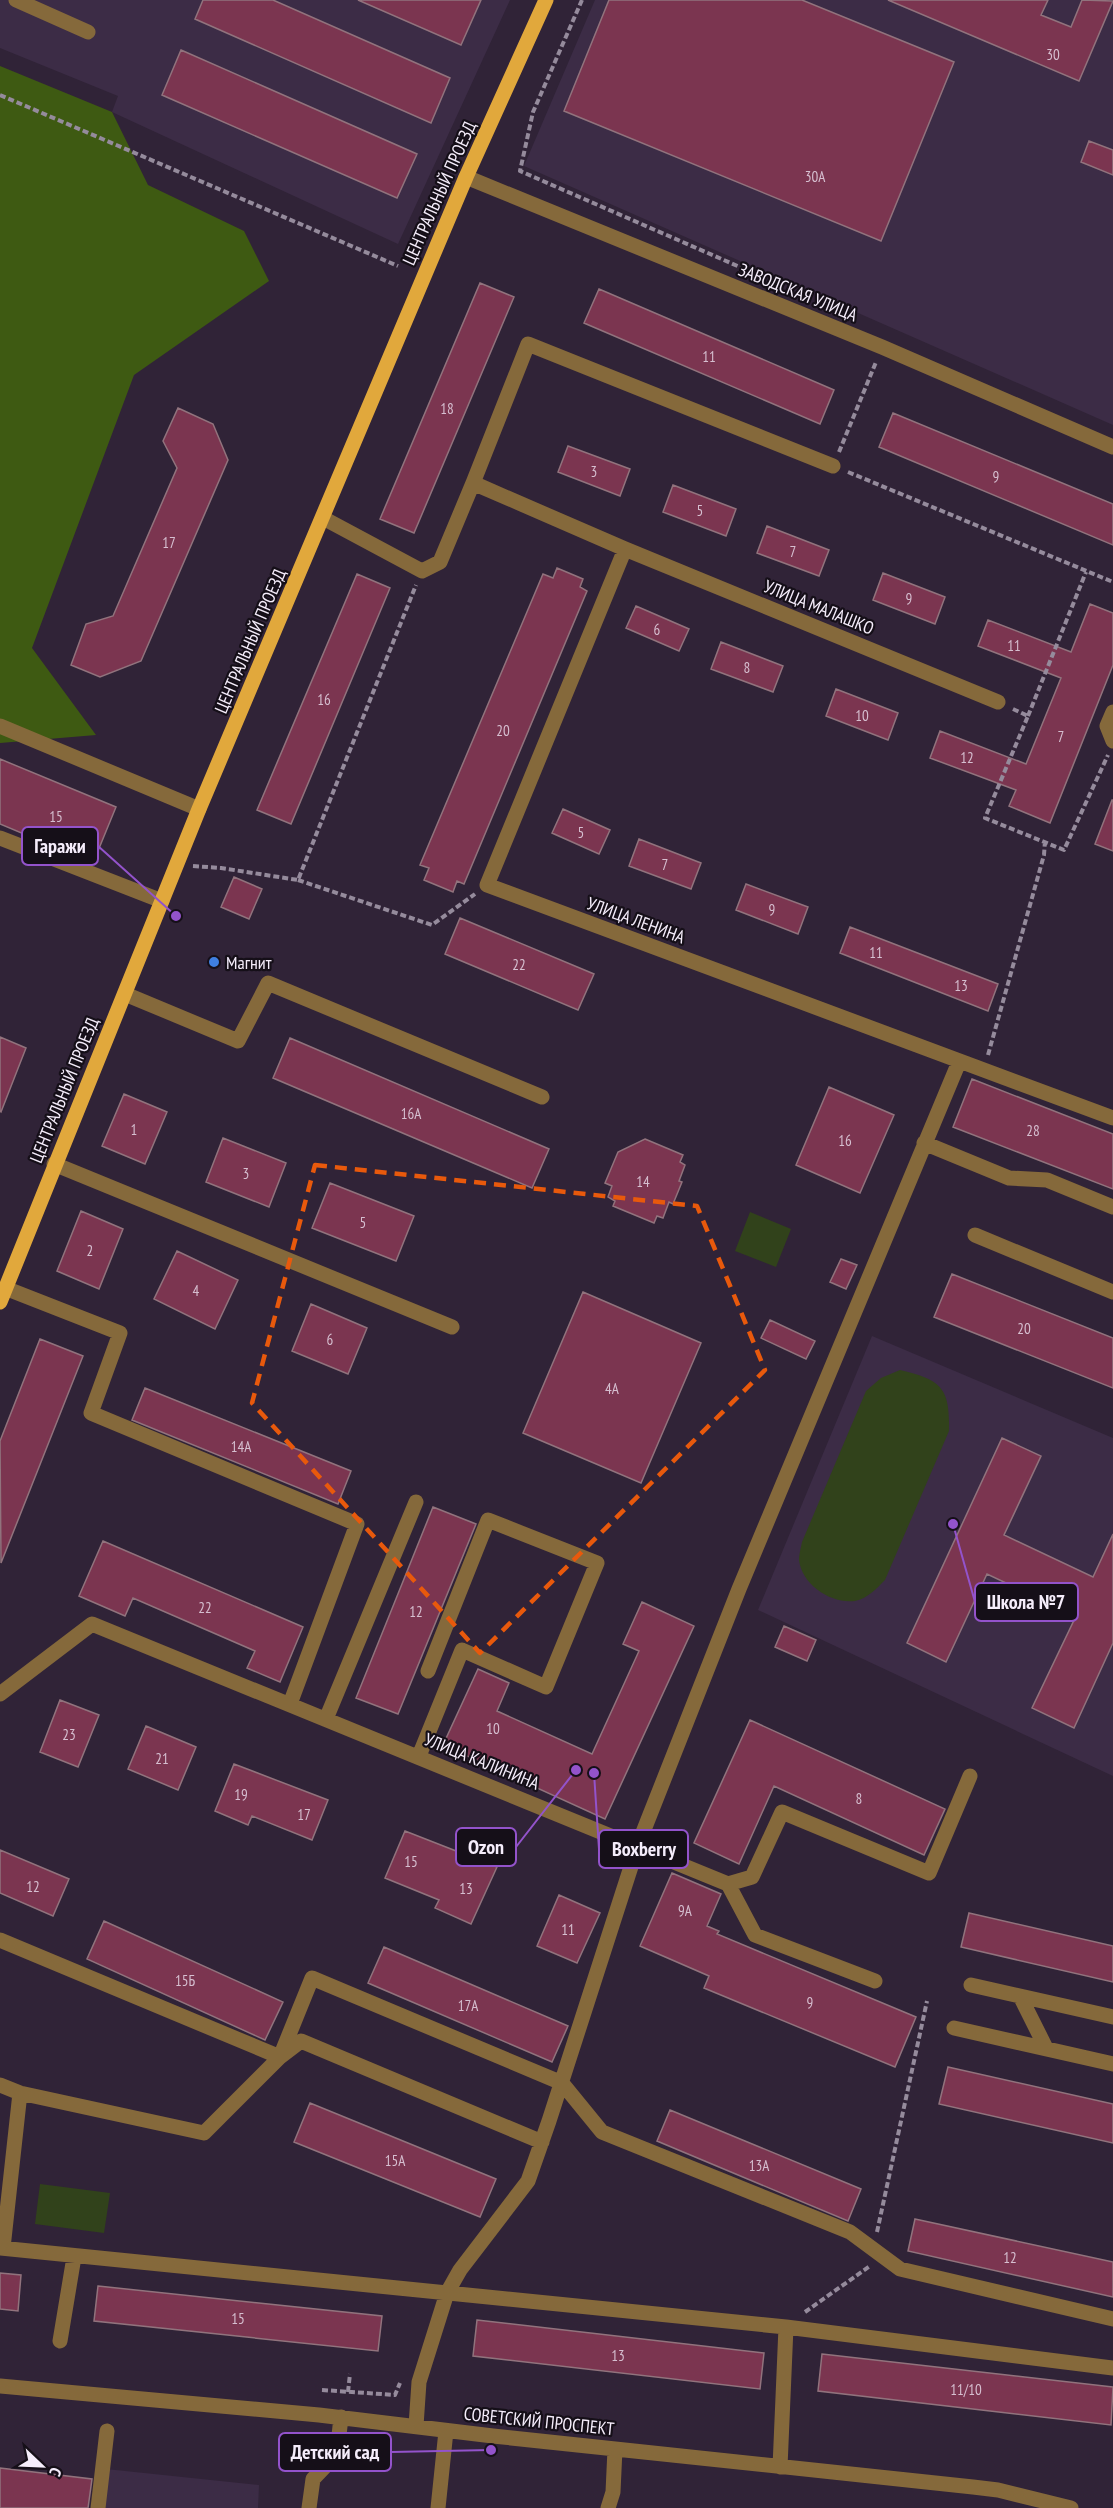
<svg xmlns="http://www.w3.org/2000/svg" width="1113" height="2508" font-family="'PT Sans Narrow',sans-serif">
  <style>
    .built { fill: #3c2c46 }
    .green { fill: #31421b }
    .forest { fill: #3e5a12 }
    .building { fill: #7b3550; stroke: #91737d; stroke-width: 1.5 }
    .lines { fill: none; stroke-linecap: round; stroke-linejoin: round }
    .path { stroke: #958b9c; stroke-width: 4; stroke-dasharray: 6 3; stroke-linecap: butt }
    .minor { stroke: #85693b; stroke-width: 15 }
    .major { stroke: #e1a83c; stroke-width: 15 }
    .marked { fill: none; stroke: #e8590c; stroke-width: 4.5; stroke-dasharray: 12 8; stroke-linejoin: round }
    .shop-dot { fill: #3f7fe0; stroke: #150f18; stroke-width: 2 }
    .labels { text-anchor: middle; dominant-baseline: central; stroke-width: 4.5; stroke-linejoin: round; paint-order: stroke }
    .number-label { font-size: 15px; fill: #d6bfd0 }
    .street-label { font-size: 18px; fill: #f5edfb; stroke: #150f18 }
    .poi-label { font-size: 18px; fill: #f5edfb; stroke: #150f18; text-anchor: start }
    .leader { fill: none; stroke: #9353cb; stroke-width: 2 }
    .callout-dot { fill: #9353cb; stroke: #150f18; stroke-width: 2 }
    .callout { fill: #150f18; stroke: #9353cb; stroke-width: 2 }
    .callout-label { font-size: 20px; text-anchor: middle; font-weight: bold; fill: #f5edfb }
  </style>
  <rect width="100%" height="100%" fill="#302337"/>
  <path class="built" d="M0,0H510L398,244L112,112L118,96L0,48Z
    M595,0H1113V425L524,166Z
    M872,1336L1113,1438V1776L758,1610Z
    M106,2469L259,2485L258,2508H101Z"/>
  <path class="green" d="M750,1212L791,1229L776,1267L735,1251Z
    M900,1370C942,1380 950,1388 949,1431L885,1580C877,1588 867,1599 855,1601C831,1604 802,1585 799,1560C799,1555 801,1547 802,1542L866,1391L881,1378Z
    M40,2184L110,2193L104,2233L35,2224Z"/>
  <path class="forest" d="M0,66L112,112L148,185L244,231L269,281L134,375L32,648L96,735L0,743Z"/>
  <path class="building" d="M203,0H273L450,78L431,123L195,19Z
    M358,0H481L461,45Z
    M609,0H802L954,62L881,241L564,111Z
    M888,0H1048L1041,15L1071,27L1082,0L1113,1L1079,81Z
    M181,50L417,154L397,198L162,95Z
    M1089,141L1113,150V175L1081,162Z
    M480,283L514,297L414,533L380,519Z
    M599,289L834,390L820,424L584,323Z
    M178,408L213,424L228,460L141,661L100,677L71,665L86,624L113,616L177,468L163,441Z
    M893,413L1113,504V545L879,447Z
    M568,446L630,469L620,496L558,472Z
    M673,485L736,509L726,536L663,512Z
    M767,526L829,550L819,576L757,553Z
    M557,568L583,579L580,587L587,591L464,884L457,881L453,892L424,880L429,868L420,865L543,574L553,578Z
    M883,573L945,597L935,624L873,600Z
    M357,574L390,588L291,824L257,810Z
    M1090,604L1113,613V665L1050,823L1009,806L1016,790L930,758L940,731L1026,764L1061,678L978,646L988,620L1071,652Z
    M636,606L689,629L679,651L626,628Z
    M721,642L783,666L773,692L711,669Z
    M836,689L898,713L888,740L826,716Z
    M0,759L116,807L93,863L0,824Z
    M1112,800H1113V851L1095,844Z
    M563,809L610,830L599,854L552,833Z
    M639,839L701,863L691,889L629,866Z
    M234,877L262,889L249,919L221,907Z
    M746,884L808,907L798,934L736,910Z
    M460,918L594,974L578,1010L445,954Z
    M850,927L998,984L988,1011L840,953Z
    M0,1037L26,1048L1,1112L0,1111Z
    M290,1038L549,1149L532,1188L273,1078Z
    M972,1079L1113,1134V1189L953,1127Z
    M829,1087L894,1115L860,1193L796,1165Z
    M124,1094L167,1112L145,1164L102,1146Z
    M223,1138L286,1163L269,1207L206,1182Z
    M645,1139L683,1155L680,1162L685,1165L679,1181L682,1182L673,1204L669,1202L663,1218L657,1216L654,1223L613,1206L615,1201L608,1197L612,1186L605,1183L618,1152Z
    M330,1183L414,1216L396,1261L312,1228Z
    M81,1211L123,1229L99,1289L57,1271Z
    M177,1251L238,1280L215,1329L154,1299Z
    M841,1259L857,1265L846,1289L830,1282Z
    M952,1274L1113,1338V1388L934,1317Z
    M583,1292L701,1343L641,1483L523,1433Z
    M311,1304L367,1328L348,1374L292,1351Z
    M770,1320L815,1341L806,1359L761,1338Z
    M40,1339L83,1356L1,1563L0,1441Z
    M145,1388L351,1471L338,1504L132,1420Z
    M1002,1438L1041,1456L1004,1535L1093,1577L1113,1534V1643L1074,1728L1032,1708L1076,1616L987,1574L946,1662L907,1643Z
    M433,1507L476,1524L398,1714L356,1698Z
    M103,1541L303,1627L280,1682L247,1668L255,1651L133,1598L125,1616L79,1596Z
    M642,1602L694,1626L605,1819L443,1745L478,1669L509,1683L497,1711L592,1754L639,1651L623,1644Z
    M784,1626L816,1640L807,1661L775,1647Z
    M60,1700L99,1715L78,1767L40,1752Z
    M750,1720L945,1809L924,1855L774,1786L739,1864L694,1843Z
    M146,1726L196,1747L178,1790L128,1769Z
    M234,1764L328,1800L312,1840L252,1816L248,1825L215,1811Z
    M405,1831L497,1867L471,1924L435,1908L439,1900L385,1878Z
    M0,1850L69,1879L53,1916L0,1893Z
    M672,1873L721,1894L707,1926L719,1931L717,1934L916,2017L895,2067L704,1988L709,1976L640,1946Z
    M559,1895L600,1913L577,1963L537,1946Z
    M969,1913L1113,1946V1982L961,1947Z
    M104,1921L283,2002L265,2040L87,1959Z
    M384,1947L568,2026L552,2062L368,1983Z
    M948,2067L1113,2104V2143L939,2104Z
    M310,2103L496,2179L480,2217L294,2142Z
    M670,2110L861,2189L848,2221L657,2141Z
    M915,2219L1113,2262V2297L908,2251Z
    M0,2273L21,2275L18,2311L0,2309Z
    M98,2286L382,2316L378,2351L94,2321Z
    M477,2320L764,2353L760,2389L473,2356Z
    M822,2354L1113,2387L1111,2425L818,2391Z
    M0,2468L92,2479L88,2508H0Z"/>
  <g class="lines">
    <path class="path" d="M582,0L533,112L520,171L749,271
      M0,95L398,266
      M839,452L876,362
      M848,472L1113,582
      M1013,709L1028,716L985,818L1064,850L1108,755
      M1028,716L1086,572
      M193,866L221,868L298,880L416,585
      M298,880L432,925L475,894
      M988,1055L1044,855L1045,841
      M877,2232L927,2001
      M805,2312L870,2266
      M322,2390L395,2395L400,2383
      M348,2392L350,2374"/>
    <path class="minor" d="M16,0L88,32
      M466,177L882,347L1113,447
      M473,483L528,344L833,466
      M323,518L422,571L440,562L473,483L625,549L998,702
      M625,549L487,885L1113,1118
      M1113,712L1107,726L1113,741
      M0,726L199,809
      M0,838L162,901
      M125,994L238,1041L268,983L542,1097
      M924,1143L1009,1178L1047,1180L1113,1207
      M54,1164L452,1327
      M975,1235L1113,1292
      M5,1288L120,1333L91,1413L357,1524L290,1704
      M0,1694L92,1624L728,1884L752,1877L782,1812L929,1873L970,1776
      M326,1719L416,1502
      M419,1756L462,1650L546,1687L597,1563L488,1520L428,1671
      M728,1884L755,1935L875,1981
      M0,1940L280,2057L312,1978L562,2083L602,2132L850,2232L900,2269L1113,2319
      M971,1985L1113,2017
      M1020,1996L1046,2048
      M954,2028L1113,2064
      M0,2085L20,2093L204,2133L280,2057L301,2041L542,2142
      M0,2248L786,2327L1113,2368
      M3,2248L20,2093
      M60,2341L74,2257
      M0,2386L319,2415L493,2436L973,2487L998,2490L1071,2508
      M416,2426L419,2382L447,2293L460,2270L528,2181L549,2121L638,1845L739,1589L959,1062
      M780,2467L786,2327
      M98,2508L107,2431
      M309,2508L313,2479L337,2454L341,2417
      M438,2508L446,2431
      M608,2508L613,2492L615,2449"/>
    <path class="major" d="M0,1302L199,809L466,177L546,0"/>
  </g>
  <path class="marked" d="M315,1165L697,1206L765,1370L480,1653L252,1403Z"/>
  <circle class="shop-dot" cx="214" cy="962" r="6"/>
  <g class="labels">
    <g class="number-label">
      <text x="1053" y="54">30</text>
      <text x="815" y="176">30А</text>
      <text x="709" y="356">11</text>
      <text x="447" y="408">18</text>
      <text x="594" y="471">3</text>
      <text x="996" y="476">9</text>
      <text x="700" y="510">5</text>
      <text x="169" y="542">17</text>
      <text x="793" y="551">7</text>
      <text x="909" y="598">9</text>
      <text x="657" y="629">6</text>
      <text x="1014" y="645">11</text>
      <text x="747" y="667">8</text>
      <text x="324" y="699">16</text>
      <text x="862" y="715">10</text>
      <text x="503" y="730">20</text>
      <text x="1061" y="736">7</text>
      <text x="967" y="757">12</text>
      <text x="56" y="816">15</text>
      <text x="581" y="832">5</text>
      <text x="665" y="864">7</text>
      <text x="772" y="909">9</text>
      <text x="876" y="952">11</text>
      <text x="519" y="964">22</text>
      <text x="961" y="985">13</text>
      <text x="411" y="1113">16А</text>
      <text x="134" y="1129">1</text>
      <text x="1033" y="1130">28</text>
      <text x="845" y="1140">16</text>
      <text x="246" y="1173">3</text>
      <text x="643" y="1181">14</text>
      <text x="363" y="1222">5</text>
      <text x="90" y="1250">2</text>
      <text x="196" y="1290">4</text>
      <text x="1024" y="1328">20</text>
      <text x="330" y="1339">6</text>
      <text x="612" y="1388">4А</text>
      <text x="241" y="1446">14А</text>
      <text x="205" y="1607">22</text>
      <text x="416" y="1611">12</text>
      <text x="493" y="1728">10</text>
      <text x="69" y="1734">23</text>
      <text x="162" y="1758">21</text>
      <text x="241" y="1794">19</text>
      <text x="859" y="1798">8</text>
      <text x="304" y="1814">17</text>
      <text x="411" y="1861">15</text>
      <text x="33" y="1886">12</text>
      <text x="466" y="1888">13</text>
      <text x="685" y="1910">9А</text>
      <text x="568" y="1929">11</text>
      <text x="185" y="1980">15Б</text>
      <text x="810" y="2002">9</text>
      <text x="468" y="2005">17А</text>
      <text x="395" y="2160">15А</text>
      <text x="759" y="2165">13А</text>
      <text x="1010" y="2257">12</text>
      <text x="238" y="2318">15</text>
      <text x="618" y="2355">13</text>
      <text x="966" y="2389">11/10</text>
    </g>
    <g class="street-label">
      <text transform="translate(439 193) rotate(-66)">ЦЕНТРАЛЬНЫЙ ПРОЕЗД</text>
      <text transform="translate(798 292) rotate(22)">ЗАВОДСКАЯ УЛИЦА</text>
      <text transform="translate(819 607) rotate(22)">УЛИЦА МАЛАШКО</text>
      <text transform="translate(250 641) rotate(-67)">ЦЕНТРАЛЬНЫЙ ПРОЕЗД</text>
      <text transform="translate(636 920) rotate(20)">УЛИЦА ЛЕНИНА</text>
      <text transform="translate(64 1090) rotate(-68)">ЦЕНТРАЛЬНЫЙ ПРОЕЗД</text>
      <text transform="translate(482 1761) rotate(22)">УЛИЦА КАЛИНИНА</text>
      <text transform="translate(539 2421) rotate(6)">СОВЕТСКИЙ ПРОСПЕКТ</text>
    </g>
    <g class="poi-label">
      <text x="226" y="962">Магнит</text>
    </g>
  </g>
  <path class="leader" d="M176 916L98 846M953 1524L975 1602M576 1770L516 1847M594 1773L599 1849M491 2450L391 2452"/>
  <g class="callout-dot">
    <circle cx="176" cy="916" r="6"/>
    <circle cx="953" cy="1524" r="6"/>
    <circle cx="576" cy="1770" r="6"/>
    <circle cx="594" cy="1773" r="6"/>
    <circle cx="491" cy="2450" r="6"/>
  </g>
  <g class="callout">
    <rect x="22" y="827" width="76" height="38" rx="6"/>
    <rect x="975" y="1583" width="103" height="38" rx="6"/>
    <rect x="456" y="1828" width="60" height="38" rx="6"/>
    <rect x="599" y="1830" width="89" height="38" rx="6"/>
    <rect x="279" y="2433" width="112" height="38" rx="6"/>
  </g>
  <g class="callout-label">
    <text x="60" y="853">Гаражи</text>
    <text x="1026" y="1609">Школа №7</text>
    <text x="486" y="1854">Ozon</text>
    <text x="644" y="1856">Boxberry</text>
    <text x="335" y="2459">Детский сад</text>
  </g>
  <g transform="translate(42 2466) rotate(113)" stroke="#150f18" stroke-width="4.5" paint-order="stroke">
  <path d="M0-4.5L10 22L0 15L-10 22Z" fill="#f5edfb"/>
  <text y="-9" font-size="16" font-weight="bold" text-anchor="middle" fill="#f5edfb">С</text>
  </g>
</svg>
